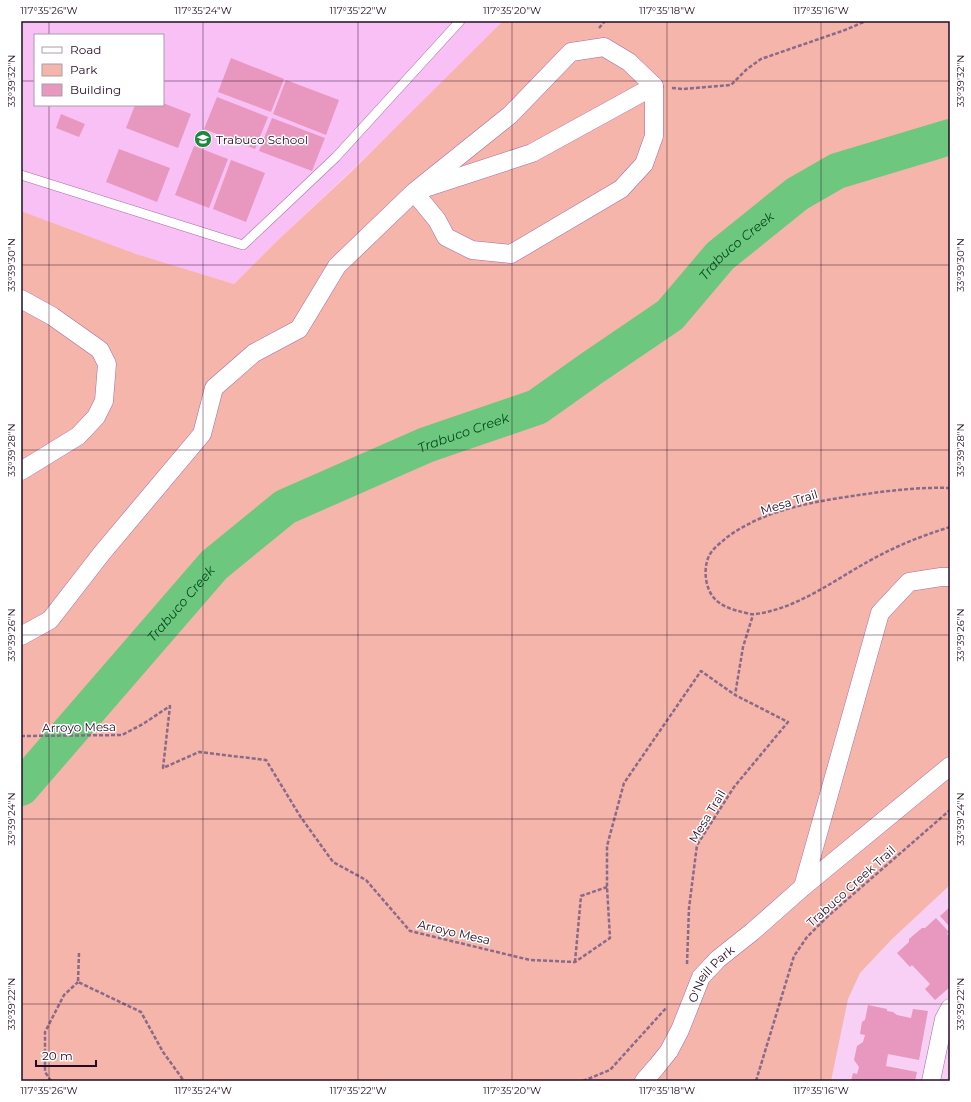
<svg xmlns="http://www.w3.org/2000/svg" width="971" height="1102" font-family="Montserrat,sans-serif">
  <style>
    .built { fill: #f9c0f6; fill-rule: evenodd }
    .green { fill: #f6b5ab }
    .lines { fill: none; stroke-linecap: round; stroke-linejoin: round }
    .river { stroke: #6dc77e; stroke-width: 36 }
    .building { fill: #e897bf }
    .lane-casing { stroke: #a76ba4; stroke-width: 10 }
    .street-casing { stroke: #a76ba4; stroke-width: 19 }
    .path { stroke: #896a88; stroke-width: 2.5; stroke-dasharray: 4 2; stroke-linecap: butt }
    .lane { stroke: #fff; stroke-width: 9 }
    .street { stroke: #fff; stroke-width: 18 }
    .ticks { fill: none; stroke: #230c23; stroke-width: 1; stroke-opacity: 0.45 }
    .labels { text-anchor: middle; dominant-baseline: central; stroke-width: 3; stroke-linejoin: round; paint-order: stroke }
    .poi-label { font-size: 12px; fill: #230c23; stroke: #fff; text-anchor: start }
    .street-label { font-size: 12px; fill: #230c23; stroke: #fff }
    .water-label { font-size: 13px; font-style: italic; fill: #054b1c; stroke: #fff }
    .neatline { fill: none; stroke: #230c23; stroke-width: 1.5 }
    .ticks-label { font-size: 10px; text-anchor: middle; fill: #230c23 }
  </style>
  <rect width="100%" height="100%" fill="#f8d0f5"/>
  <path class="built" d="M25,21H508L277,241L234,284L136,254L21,211V26ZM35,35H163V105H35Z"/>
  <path class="green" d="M503,21H950V885L892,939L860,973L848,999L831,1081H21V211L136,254L234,284L277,241L351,172Z"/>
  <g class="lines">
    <path class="river" id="s1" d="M21,788L214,565L285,507L426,445L537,407L592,368L670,315L720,256L797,194L837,171L950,137"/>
  </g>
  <path class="building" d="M231,58L284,79L271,112L218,92Z
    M286,80L339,100L326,135L273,114Z
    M217,97L268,117L255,149L204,129Z
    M163,103L191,114L178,148L126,128L135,105H163Z
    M61,114L85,124L79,137L56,128Z
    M272,118L325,138L312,171L259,151Z
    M194,146L228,159L209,208L175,195Z
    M119,149L170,168L157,202L106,182Z
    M231,160L265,173L246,222L213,209Z
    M950,907V927L940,916Z
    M936,918L949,932L947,934L950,936V987L935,1000L925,989L930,984L912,965L910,967L897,953L909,942V939L922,928H925Z
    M868,1005L887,1009V1011L893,1012L897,1015L911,1018L913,1009L928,1011L919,1060L888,1054L886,1066L917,1072L915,1081H851L853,1073L857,1074L859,1067L854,1060L857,1046L863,1042L865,1035L860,1034L862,1022L865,1020Z"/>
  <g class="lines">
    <defs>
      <path id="lane" d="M21,175L243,245L336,157L460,21"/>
      <g id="street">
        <path d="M425,188L532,153L654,86"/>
        <path d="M21,299L52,316L100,350L107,364L104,401L96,417L78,436L21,471"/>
        <path d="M21,636L50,620L102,553L202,434L214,388L254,353L299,329L337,266L414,192L510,115L571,52L604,47L629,62L654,86V136L644,164L621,189L511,254L472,250L446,237L437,220L414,192"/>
        <path d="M803,887L880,613L909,582L941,577H950"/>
        <path id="s2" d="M644,1081L657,1066L669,1051L680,1030L701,977L718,959L752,932L803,887L950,766"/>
        <path d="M931,1081L944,1019L950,1008"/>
      </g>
    </defs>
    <use href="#lane" class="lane-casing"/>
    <use href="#street" class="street-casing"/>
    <path class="path" d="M599,28L605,21
      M672,88L683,89L731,85L747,69L761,59L845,30L866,21
      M950,488C922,487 894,490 866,494C818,501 766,508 726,538C722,542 716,546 713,550C702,562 704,587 714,598C720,605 730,609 738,611C743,612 750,615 756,614C798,608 833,581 869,561C896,546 921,536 950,527
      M21,736L122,735L143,724L170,706L163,768L199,752L266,760L300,816L333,862L366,880L410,931L530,960L575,962L610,938L607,887V846L624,783L701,671L735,695
      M79,953L78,982L141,1012L163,1052L184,1081
      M575,962L581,896L607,887
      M687,964L689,908L697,845L734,787L788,722L735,695L743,647L753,615
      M51,1081L45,1072V1032L64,995L78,982
      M583,1081L610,1070L667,1007
      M756,1081L794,956L807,937L827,917L950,810"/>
    <use href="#lane" class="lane"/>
    <use href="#street" class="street"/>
  </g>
  <path class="ticks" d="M49,21V35M203,21V1081M358,21V1081M512,21V1081M667,21V1081M821,21V1081M21,81H35M163,81H950M49,105V1081M21,265H950M21,450H950M21,635H950M21,819H950M21,1004H950"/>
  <defs>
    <symbol id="school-disc" viewBox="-11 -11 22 22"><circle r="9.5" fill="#1e873e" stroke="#fff"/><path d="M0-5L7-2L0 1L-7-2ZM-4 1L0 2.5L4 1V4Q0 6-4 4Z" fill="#fff"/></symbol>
  </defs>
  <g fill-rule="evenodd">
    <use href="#school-disc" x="193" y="129" width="20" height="20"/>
  </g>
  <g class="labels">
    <g class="poi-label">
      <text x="216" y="139">Trabuco School</text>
    </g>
    <g class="street-label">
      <text transform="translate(789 502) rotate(-17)">Mesa Trail</text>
      <text transform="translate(79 727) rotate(-1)">Arroyo Mesa</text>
      <text transform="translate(707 816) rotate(-59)">Mesa Trail</text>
      <text transform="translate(851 886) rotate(-42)">Trabuco Creek Trail</text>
      <text transform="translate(454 932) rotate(13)">Arroyo Mesa</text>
      <text stroke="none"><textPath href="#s2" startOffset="128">O'Neill Park</textPath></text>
    </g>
    <g class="water-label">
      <text stroke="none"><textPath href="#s1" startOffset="916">Trabuco Creek</textPath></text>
      <text stroke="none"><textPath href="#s1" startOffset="580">Trabuco Creek</textPath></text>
      <text stroke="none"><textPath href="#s1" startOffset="244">Trabuco Creek</textPath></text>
    </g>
  </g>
  <rect width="971" height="1102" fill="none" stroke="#ffffff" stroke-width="44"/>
  <rect x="34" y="34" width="130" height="72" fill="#ffffff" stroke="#a79ea7"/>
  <rect x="42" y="47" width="20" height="6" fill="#ffffff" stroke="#a79ea7"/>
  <text x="70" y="54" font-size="12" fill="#230c23">Road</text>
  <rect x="42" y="64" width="20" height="12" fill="#f6b5ab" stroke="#a79ea7"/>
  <text x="70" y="74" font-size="12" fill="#230c23">Park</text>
  <rect x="42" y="84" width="20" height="12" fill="#e897bf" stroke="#a79ea7"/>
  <text x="70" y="94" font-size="12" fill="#230c23">Building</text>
  <path d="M36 1060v6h60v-6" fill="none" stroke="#230c23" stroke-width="2"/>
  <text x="42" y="1060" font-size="12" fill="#230c23" stroke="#ffffff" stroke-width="3" paint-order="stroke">20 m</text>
  <rect x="22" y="22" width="927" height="1058" class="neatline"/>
  <g class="ticks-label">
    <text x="49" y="14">117°35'26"W</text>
    <text x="203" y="14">117°35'24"W</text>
    <text x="358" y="14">117°35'22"W</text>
    <text x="512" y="14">117°35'20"W</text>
    <text x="667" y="14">117°35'18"W</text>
    <text x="821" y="14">117°35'16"W</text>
    <text transform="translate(11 81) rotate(-90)" y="4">33°39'32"N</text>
    <text transform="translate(960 81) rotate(-90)" y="4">33°39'32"N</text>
    <text transform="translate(11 265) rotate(-90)" y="4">33°39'30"N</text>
    <text transform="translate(960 265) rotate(-90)" y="4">33°39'30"N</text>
    <text transform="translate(11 450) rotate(-90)" y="4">33°39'28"N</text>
    <text transform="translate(960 450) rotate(-90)" y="4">33°39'28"N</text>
    <text transform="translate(11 635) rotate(-90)" y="4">33°39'26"N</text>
    <text transform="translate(960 635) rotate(-90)" y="4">33°39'26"N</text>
    <text transform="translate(11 819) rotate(-90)" y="4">33°39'24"N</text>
    <text transform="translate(960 819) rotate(-90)" y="4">33°39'24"N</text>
    <text transform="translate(11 1004) rotate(-90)" y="4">33°39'22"N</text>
    <text transform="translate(960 1004) rotate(-90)" y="4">33°39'22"N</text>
    <text x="49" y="1094">117°35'26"W</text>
    <text x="203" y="1094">117°35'24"W</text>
    <text x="358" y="1094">117°35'22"W</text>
    <text x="512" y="1094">117°35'20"W</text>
    <text x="667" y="1094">117°35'18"W</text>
    <text x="821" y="1094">117°35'16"W</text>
  </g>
</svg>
